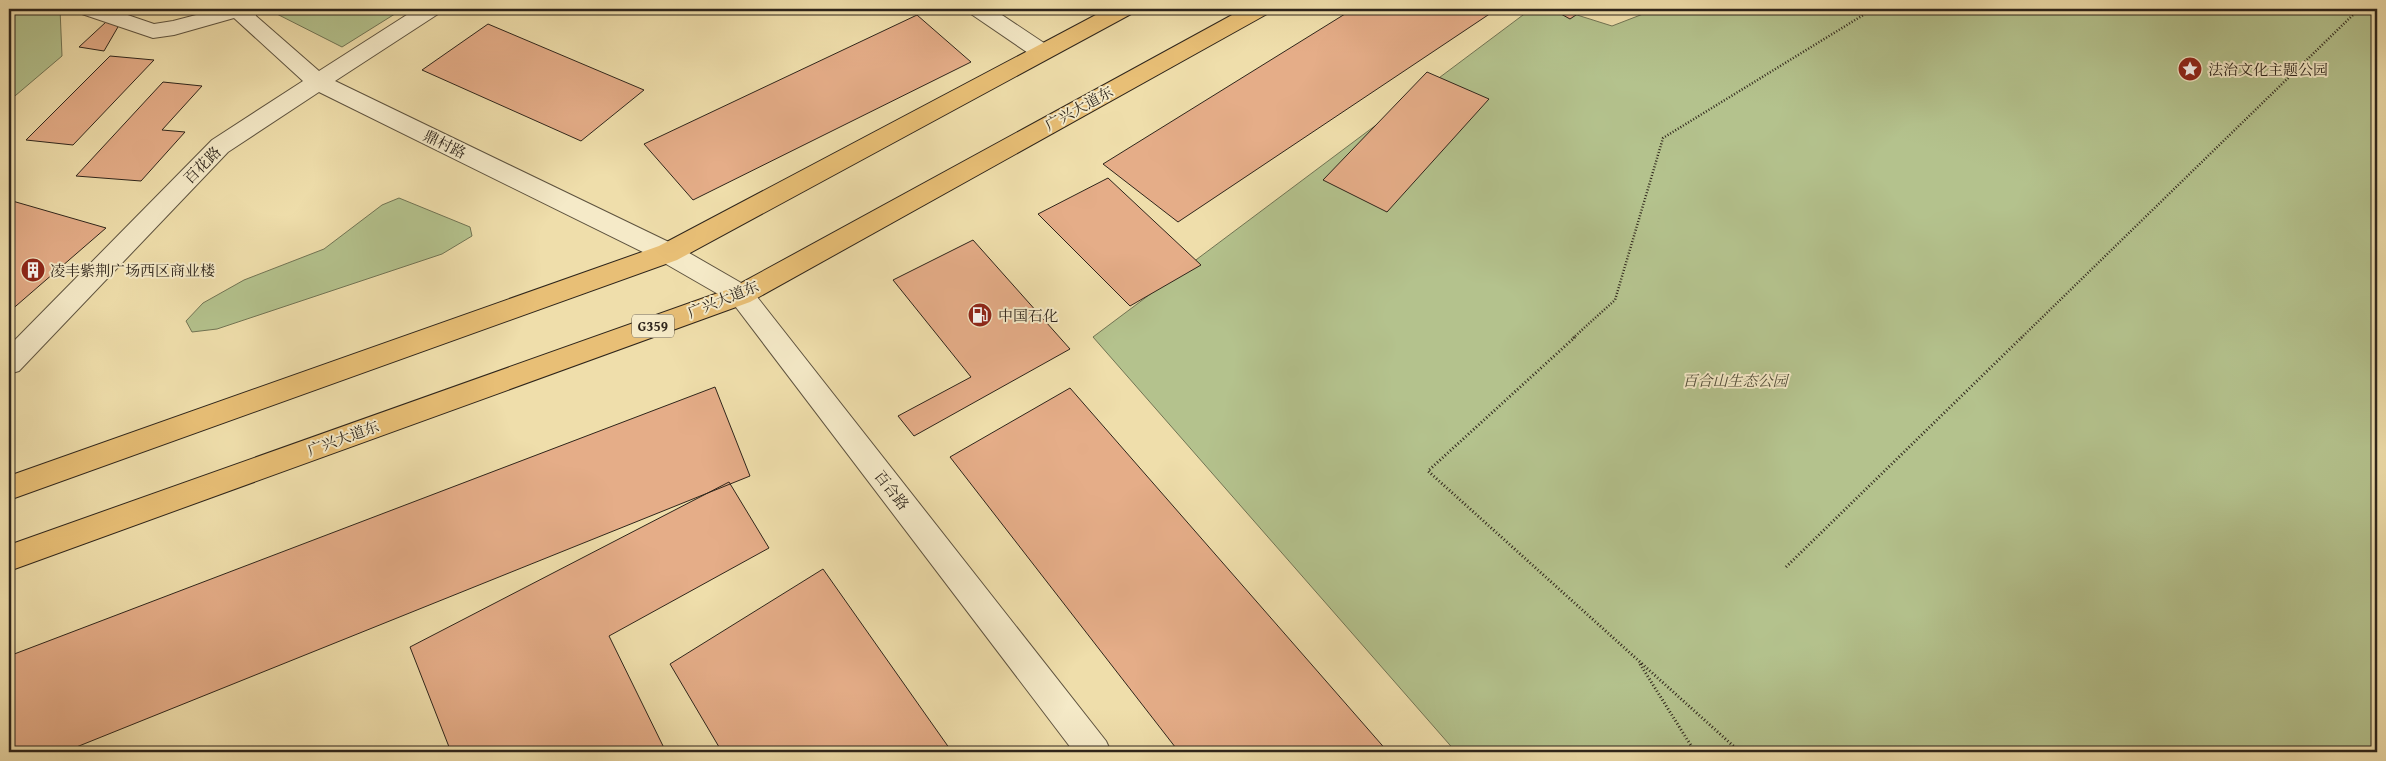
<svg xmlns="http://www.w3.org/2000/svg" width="2386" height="761" font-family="'Gentium Book Plus','Noto Serif SC',serif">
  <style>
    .green { fill: #b4c28d; stroke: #717454 }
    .building { fill: #e5ad88; stroke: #2e251b }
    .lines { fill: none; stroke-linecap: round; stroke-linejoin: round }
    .minor-casing { stroke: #5e533f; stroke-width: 2 }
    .highway-casing { stroke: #2e251b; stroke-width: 2 }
    .path-far1 { stroke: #2e251b; stroke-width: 2.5; stroke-dasharray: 1 2; stroke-linecap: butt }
    .path { stroke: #2e251b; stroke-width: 3; stroke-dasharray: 1 2.5; stroke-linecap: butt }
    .minor { fill: #f5eac8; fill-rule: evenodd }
    .highway { fill: #e8bf76; fill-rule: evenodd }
    .labels { text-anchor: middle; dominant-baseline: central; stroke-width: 4; stroke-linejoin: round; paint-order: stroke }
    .shield { fill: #f5eac8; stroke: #6a604f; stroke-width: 1 }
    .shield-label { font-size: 14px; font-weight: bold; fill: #2e251b }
    .poi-label { font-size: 15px; fill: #2e251b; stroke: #f5eac8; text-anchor: start }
    .street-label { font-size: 15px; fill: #2e251b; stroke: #f5eac8 }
    .park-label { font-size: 15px; font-style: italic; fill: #504c38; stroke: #f5eac8 }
  </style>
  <rect width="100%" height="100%" fill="#efdeab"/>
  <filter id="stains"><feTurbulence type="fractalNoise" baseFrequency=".004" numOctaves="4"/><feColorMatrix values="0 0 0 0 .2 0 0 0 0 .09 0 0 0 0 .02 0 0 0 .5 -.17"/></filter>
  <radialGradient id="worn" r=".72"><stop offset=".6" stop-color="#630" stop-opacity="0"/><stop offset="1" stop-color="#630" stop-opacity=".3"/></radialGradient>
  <path class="green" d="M9,9H60L62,56L9,101Z
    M267,9H391L398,12L342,47Z
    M1531,9H1558L1612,26L1656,9H2377V752H1456L1093,337Z
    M399,198L470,227L472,236L442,254L217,329L192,332L186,321L203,303L244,280L324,249L382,205Z"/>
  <path class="building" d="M120,9H142L122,20L104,51L79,47Z
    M1353,9H1497L1178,222L1103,164Z
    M1552,9H1585L1570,19Z
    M917,15L971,62L693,200L644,144Z
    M488,24L644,90L581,141L422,70Z
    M110,56L154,60L73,145L26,140Z
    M1427,72L1489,99L1387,212L1323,180Z
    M163,82L202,86L162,130L185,132L141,181L76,176Z
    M1108,178L1201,265L1130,306L1038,214Z
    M9,200L106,228L9,312Z
    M973,240L1070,349L914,436L898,416L971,377L893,280Z
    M715,387L750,476L64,752H9V656Z
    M1070,388L1388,752H1179L950,457Z
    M729,482L769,548L609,636L666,752H451L410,647Z
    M823,569L952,752H722L670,664Z"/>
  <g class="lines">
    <defs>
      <path id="minor" d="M79,9H110L154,24L173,21L219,9H255L256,16L319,71L416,9H441L438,14L335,81L677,246L750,288L1106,741L1111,752H1074L732,302L659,260L319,92L228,152L19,371L9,374V346L212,140L303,81L234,18L174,35L153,38L82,14Z
        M968,9H993L1050,47L1053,52L1050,57L1042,59L1034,57L971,14Z"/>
      <path id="highway" d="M1107,9H1134L1131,14L677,260L9,500V476L659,246Z
        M1243,9H1270L1267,14L750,302L9,571V545L732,288Z"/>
    </defs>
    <use href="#minor" class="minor-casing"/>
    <use href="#highway" class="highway-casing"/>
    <path class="path-far1" d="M1573,338L1615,300L1663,138L1873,9
      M2021,338L2359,9"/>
    <path class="path" d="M1575,337L1428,471L1740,752
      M1786,567L2022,337
      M1640,664L1695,752"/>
    <use href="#minor" class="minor"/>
    <use href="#highway" class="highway"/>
  </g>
  <defs>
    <symbol id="sight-disc" viewBox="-11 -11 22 22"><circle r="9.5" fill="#8f2418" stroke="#f5eac8"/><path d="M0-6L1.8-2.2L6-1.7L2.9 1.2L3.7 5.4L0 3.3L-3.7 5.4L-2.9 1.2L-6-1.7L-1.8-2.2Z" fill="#fff"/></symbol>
    <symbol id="building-disc" viewBox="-11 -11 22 22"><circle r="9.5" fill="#8f2418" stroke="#f5eac8"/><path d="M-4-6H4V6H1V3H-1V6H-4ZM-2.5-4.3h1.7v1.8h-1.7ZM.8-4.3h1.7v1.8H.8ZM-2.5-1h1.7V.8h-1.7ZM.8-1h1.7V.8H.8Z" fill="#fff"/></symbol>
    <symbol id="fuel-disc" viewBox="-11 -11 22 22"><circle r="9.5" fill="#8f2418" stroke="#f5eac8"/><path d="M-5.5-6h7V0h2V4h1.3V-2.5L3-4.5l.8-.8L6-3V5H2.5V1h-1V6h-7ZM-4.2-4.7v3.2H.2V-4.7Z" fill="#fff"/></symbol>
  </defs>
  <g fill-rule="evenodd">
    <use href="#sight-disc" x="2176" y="55" width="28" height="28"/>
    <use href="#building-disc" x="19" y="256" width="28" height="28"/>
    <use href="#fuel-disc" x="966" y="301" width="28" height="28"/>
  </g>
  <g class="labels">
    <rect class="shield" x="632" y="314.5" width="42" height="23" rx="4"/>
    <g class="shield-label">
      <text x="653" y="326">G359</text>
    </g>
    <g class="poi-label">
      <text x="2208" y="69">法治文化主题公园</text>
      <text x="50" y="270">凌丰紫荆广场西区商业楼</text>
      <text x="998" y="315">中国石化</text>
    </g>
    <g class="street-label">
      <text transform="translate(1079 108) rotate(-29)">广兴大道东</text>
      <text transform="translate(445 144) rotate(26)">鼎村路</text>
      <text transform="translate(202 165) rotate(-45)">百花路</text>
      <text transform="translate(723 299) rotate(-22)">广兴大道东</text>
      <text transform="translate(343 438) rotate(-20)">广兴大道东</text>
      <text transform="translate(892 490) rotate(52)">百合路</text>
    </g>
    <g class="park-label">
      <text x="1735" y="380">百合山生态公园</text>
    </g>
  </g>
  <rect width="2386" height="761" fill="none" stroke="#efdeab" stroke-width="30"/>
  <rect x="10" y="10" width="2366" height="741" fill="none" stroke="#2e251b" stroke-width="2.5"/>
  <rect x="15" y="15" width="2356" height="731" fill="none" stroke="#2e251b"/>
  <rect width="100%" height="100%" filter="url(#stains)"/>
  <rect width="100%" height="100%" fill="url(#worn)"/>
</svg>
